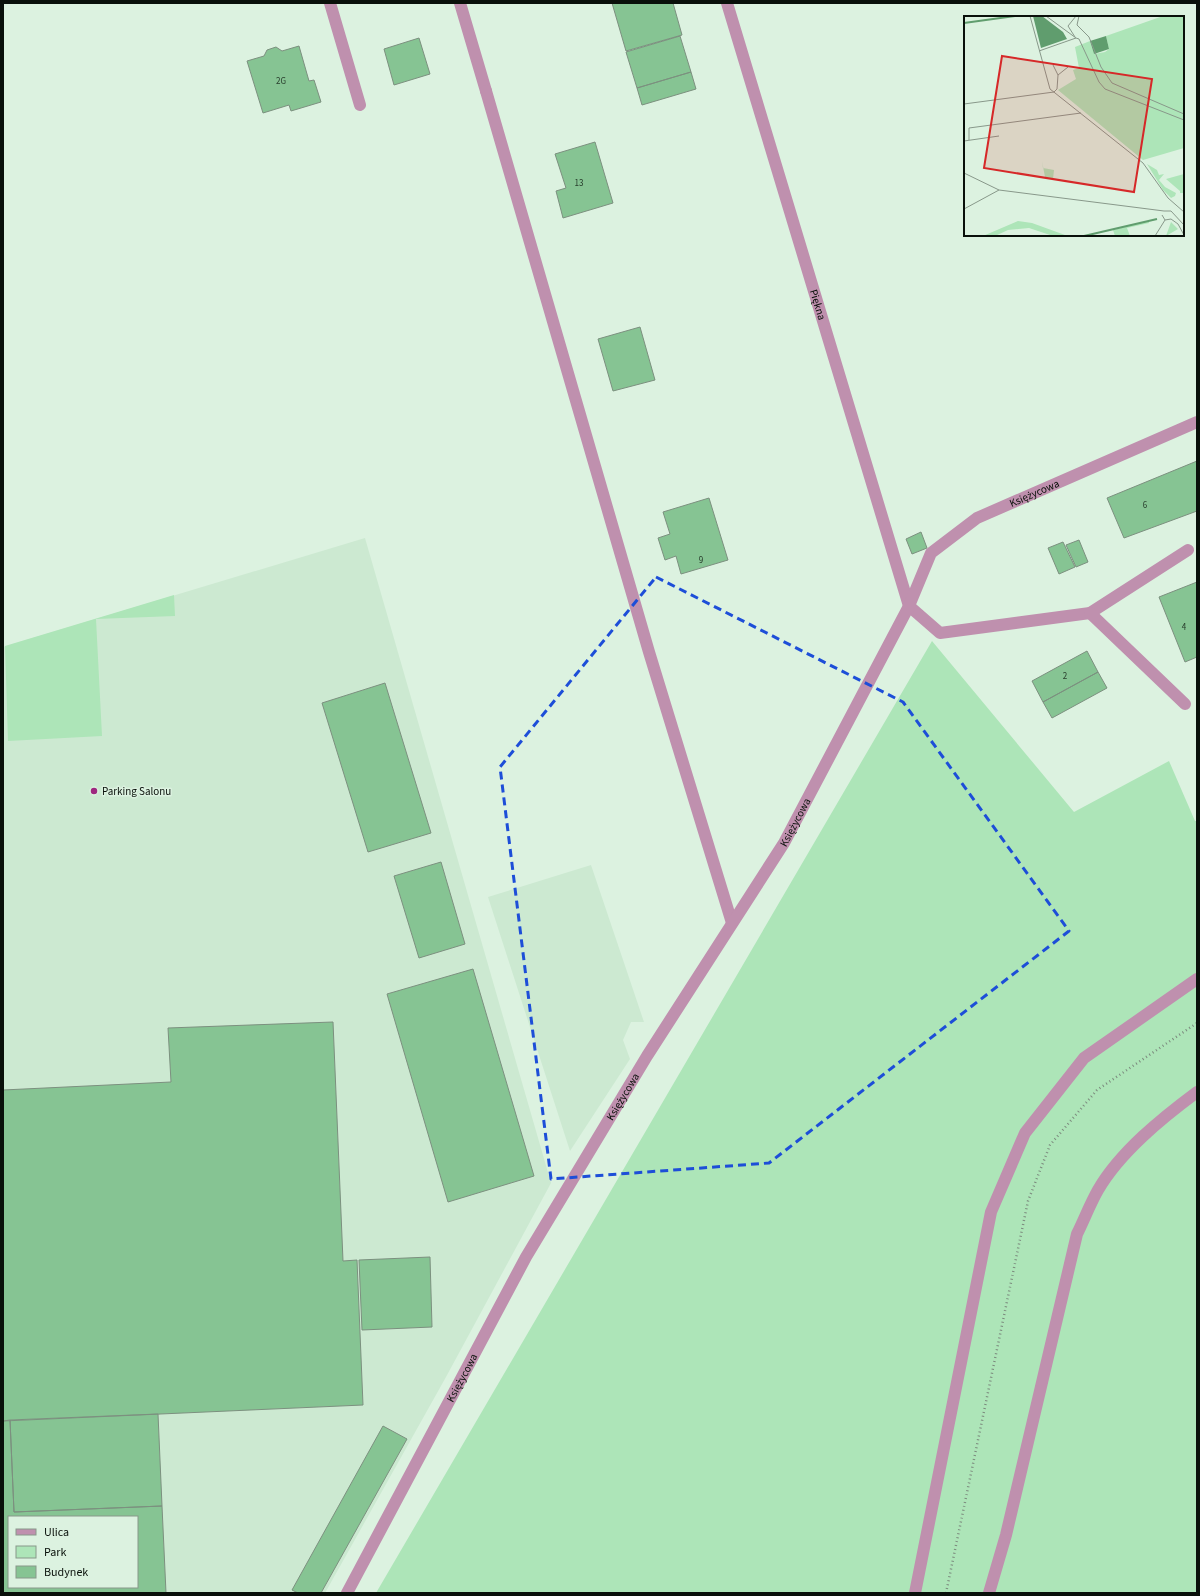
<svg xmlns="http://www.w3.org/2000/svg" width="1200" height="1596" font-family="'Source Sans 3',sans-serif">
  <style>
    .built { fill: #cce9d1; fill-rule: evenodd }
    .green { fill: #ade5b8 }
    .building { fill: #86c493; stroke: #7c907f; fill-rule: evenodd }
    .lines { fill: none; stroke-linecap: round; stroke-linejoin: round }
    .path { stroke: #7c8b7e; stroke-width: 2.5; stroke-dasharray: 1 3; stroke-linecap: butt }
    .lane { stroke: #bf90ae; stroke-width: 12 }
    .street { stroke: #bf90ae; stroke-width: 12 }
    .marked { fill: none; stroke: #1d4ed8; stroke-width: 3; stroke-dasharray: 8 5; stroke-linejoin: round }
    .poi-dot { fill: #9e267f; stroke: #dcf2e0; stroke-width: 1.5 }
    .labels { text-anchor: middle; dominant-baseline: central; stroke-width: 3; stroke-linejoin: round; paint-order: stroke }
    .number-label { font-size: 9px; fill: #283d2c }
    .street-label { font-size: 11px; fill: #09100a; stroke: #dcf2e0 }
    .poi-label { font-size: 11px; fill: #09100a; stroke: #dcf2e0; text-anchor: start }
    .inset-river { fill: none; stroke: #609d6e; stroke-width: 2 }
    .inset-road { fill: none; stroke: #88988a; stroke-width: 1 }
    .view { fill: #d62828; fill-opacity: 0.15; stroke: #d62828; stroke-width: 2 }
    .inset-edge { fill: none; stroke: #09100a; stroke-width: 2 }
  </style>
  <rect width="100%" height="100%" fill="#dcf2e0"/>
  <path class="built" d="M365,538L551,1183L446,1377L325,1593H3V647ZM9,1517H137V1587H9Z
    M591,865L644,1022H631L623,1040L630,1059L570,1151L488,897Z"/>
  <path class="green" d="M174,595L175,616L96,619L102,736L8,741L5,646Z
    M932,641L1074,812L1169,761L1195,821H1197V1593H376Z"/>
  <path class="building" d="M612,3H673L682,35L626,51Z
    M680,36L691,72L637,88L626,52Z
    M419,38L430,74L394,85L384,49Z
    M299,46L309,81L314,80L321,102L291,111L289,105L263,113L247,61L264,56L267,50L276,47L282,51Z
    M691,72L696,89L642,105L637,88Z
    M595,142L613,203L563,218L556,191L566,188L555,154Z
    M640,327L655,380L613,391L598,339Z
    M1197,461V511L1124,538L1107,498Z
    M709,498L728,560L681,574L676,556L665,560L658,538L670,534L663,512Z
    M921,532L927,548L912,554L906,539Z
    M1079,540L1088,562L1076,567L1066,545Z
    M1063,542L1075,567L1059,574L1048,548Z
    M1197,582V657L1185,662L1159,597Z
    M1087,651L1098,672L1043,702L1032,681Z
    M1098,672L1107,688L1052,718L1043,702Z
    M385,683L431,833L368,852L322,703Z
    M441,862L465,944L419,958L394,876Z
    M473,969L534,1176L448,1202L387,994Z
    M333,1022L343,1261L357,1260L363,1405L3,1421V1090L171,1082L168,1028Z
    M430,1257L432,1327L362,1330L359,1260Z
    M158,1414L162,1506L14,1512L10,1420Z
    M10,1420L14,1512L162,1506L166,1593H3V1421ZM9,1517H137V1587H9Z
    M383,1426L407,1439L321,1593H298L292,1590Z"/>
  <g class="lines">
    <path class="path" d="M946,1593L1028,1201L1050,1145L1097,1090L1197,1023"/>
    <path class="lane" d="M460,3L486,91
      M915,1593L991,1212L1025,1133L1084,1058L1197,979
      M989,1593L1006,1535L1077,1234C1084,1220 1090,1204 1098,1190C1120,1152 1162,1118 1197,1092"/>
    <g class="street">
      <path d="M330,3L360,105"/>
      <path id="s1" d="M727,3L909,606L940,633L1090,613L1188,550"/>
      <path d="M486,91L649,652L732,923"/>
      <path d="M1090,613L1185,704"/>
      <path id="s2" d="M347,1593L526,1257L647,1056L784,843L909,606L931,553L977,518L1197,422"/>
    </g>
  </g>
  <path class="marked" d="M656,577L903,702L1069,931L769,1163L551,1179L500,767Z"/>
  <circle class="poi-dot" cx="94" cy="791" r="4"/>
  <g class="labels">
    <g class="number-label">
      <text x="281" y="81">2G</text>
      <text x="579" y="183">13</text>
      <text x="1145" y="505">6</text>
      <text x="701" y="560">9</text>
      <text x="1184" y="627">4</text>
      <text x="1065" y="676">2</text>
    </g>
    <g class="street-label">
      <text stroke="none"><textPath href="#s1" startOffset="315">Piękna</textPath></text>
      <text stroke="none"><textPath href="#s2" startOffset="1314">Księżycowa</textPath></text>
      <text stroke="none"><textPath href="#s2" startOffset="892">Księżycowa</textPath></text>
      <text stroke="none"><textPath href="#s2" startOffset="568">Księżycowa</textPath></text>
      <text stroke="none"><textPath href="#s2" startOffset="244">Księżycowa</textPath></text>
    </g>
    <g class="poi-label">
      <text x="102" y="791">Parking Salonu</text>
    </g>
  </g>
  <g transform="translate(964 16)">
    <rect width="220" height="220" fill="#dcf2e0"/>
    <path d="M199,0H220V132L179,144L94,74L112,63L109,54L115,52L111,31L126,25L130,38L141,36L145,33L142,20ZM78,145L79,152L90,154L89,163L81,161ZM183,148L193,154L195,159L200,158L195,164L201,171L212,177L211,180L207,182L199,174ZM220,158V177H216V175L202,163ZM54,205L68,207L101,219L89,220L65,212L44,214L31,220H19ZM185,205V207L163,212L166,220H151L149,214ZM207,206L214,213L202,220Z" fill="#ade5b8"/>
    <path d="M69,0H78L99,16L103,23L77,32ZM142,20L145,33L130,38L126,25Z" fill="#609d6e"/>
    <path class="inset-river" d="M0,7L51,0M120,220L193,203"/>
    <path class="inset-road" d="M66,0L86,73L179,147L204,182L220,196M82,0L112,22M115,0L113,9L125,21L137,51L148,67L220,98M111,21L104,10L112,0M75,35L112,22L115,23L135,66L141,73L220,104M94,59L104,51M0,88L90,76L93,73L94,59L89,49M5,124V112L117,97M0,125L35,120M0,157L35,174L200,195M0,193L35,174M200,195H207L220,209M198,199L201,204L207,203L214,208L220,219M191,220L201,204"/>
    <path class="view" d="M38,40L188,63L170,176L20,152Z"/>
    <rect width="220" height="220" class="inset-edge"/>
  </g>
  <rect width="1200" height="1596" fill="none" stroke="#09100a" stroke-width="8"/>
  <rect x="8" y="1516" width="130" height="72" fill="#dcf2e0" stroke="#88988a"/>
  <rect x="16" y="1529" width="20" height="6" fill="#bf90ae" stroke="#88988a"/>
  <text x="44" y="1536" font-size="12" fill="#09100a">Ulica</text>
  <rect x="16" y="1546" width="20" height="12" fill="#ade5b8" stroke="#88988a"/>
  <text x="44" y="1556" font-size="12" fill="#09100a">Park</text>
  <rect x="16" y="1566" width="20" height="12" fill="#86c493" stroke="#88988a"/>
  <text x="44" y="1576" font-size="12" fill="#09100a">Budynek</text>
</svg>
